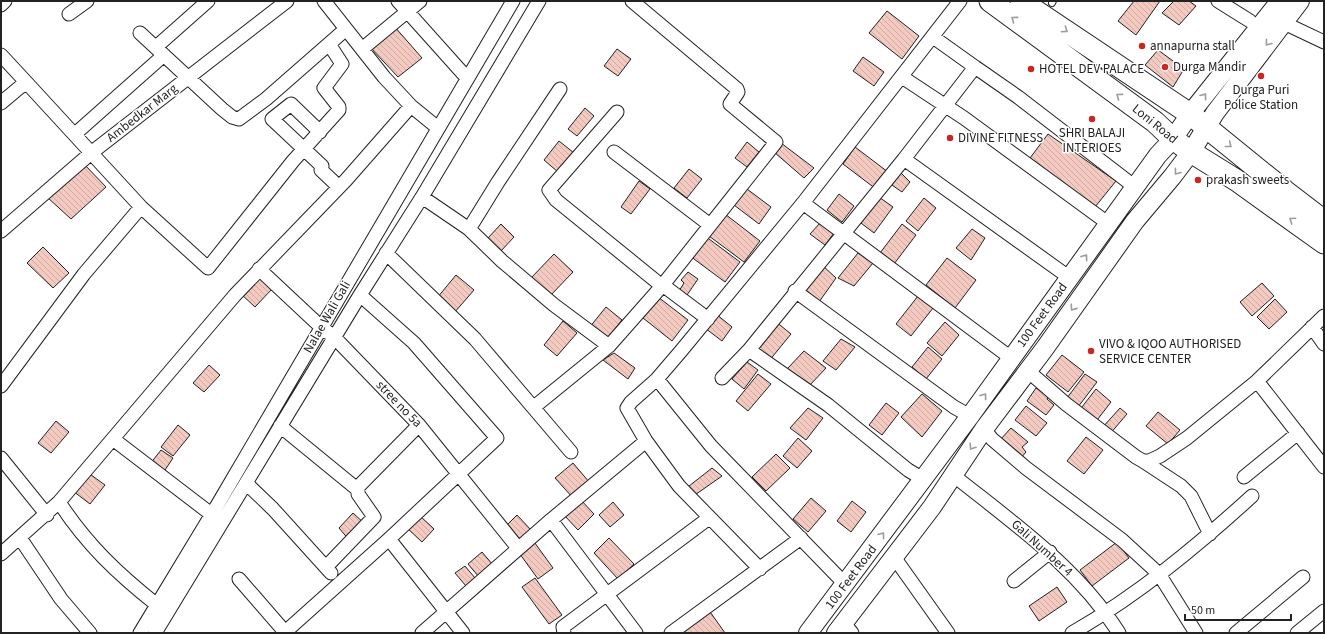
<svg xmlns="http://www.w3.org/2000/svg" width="1325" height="634" font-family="'Source Sans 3',sans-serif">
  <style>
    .building { fill: url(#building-back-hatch); stroke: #222 }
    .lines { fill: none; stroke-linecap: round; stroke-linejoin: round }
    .service-casing { stroke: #222; stroke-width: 8 }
    .minor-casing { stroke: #222; stroke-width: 15 }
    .secondary-casing { stroke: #222; stroke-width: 20 }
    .trunk-casing { stroke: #222; stroke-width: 23 }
    .service { stroke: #fff; stroke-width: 6 }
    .minor { stroke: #fff; stroke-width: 13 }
    .secondary { stroke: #fff; stroke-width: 18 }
    .trunk { stroke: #fff; stroke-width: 21 }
    .oneway { stroke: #9c9c9c }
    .poi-dot { fill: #c62828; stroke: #fff; stroke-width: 1.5 }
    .labels { text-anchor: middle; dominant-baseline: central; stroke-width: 3; stroke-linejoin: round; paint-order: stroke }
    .poi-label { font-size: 13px; fill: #222; stroke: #fff; text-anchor: start }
    .street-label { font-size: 13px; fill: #222; stroke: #fff }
  </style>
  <defs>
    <pattern id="building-back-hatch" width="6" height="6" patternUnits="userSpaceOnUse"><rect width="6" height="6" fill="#f3c9c0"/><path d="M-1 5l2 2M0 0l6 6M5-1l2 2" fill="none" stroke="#d0aca5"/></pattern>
  </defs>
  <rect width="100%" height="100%" fill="#fff"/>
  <path class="building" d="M1134,1H1160L1136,35L1118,21Z
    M1174,1H1189L1196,6L1179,25L1162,13Z
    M887,11L919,36L902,59L869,33Z
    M394,26L422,58L398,77L369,46Z
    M617,49L631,59L618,76L604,66Z
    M1158,50L1184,69L1173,87L1145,65Z
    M863,57L884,72L874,86L853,71Z
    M585,108L594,116L577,136L568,129Z
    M1048,134L1116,181L1095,207L1030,158Z
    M559,141L574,153L558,172L544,160Z
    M747,142L759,152L747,167L735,158Z
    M781,143L814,168L804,178L774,152Z
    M855,147L888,172L876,189L843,164Z
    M83,163L106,187L71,219L47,197Z
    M689,169L702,179L687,198L674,188Z
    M899,171L910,182L902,192L889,183Z
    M639,181L650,189L631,214L621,207Z
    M743,186L771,207L759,224L730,202Z
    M839,194L854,206L842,222L827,210Z
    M876,195L893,207L874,233L857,220Z
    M924,198L936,208L918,231L906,221Z
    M725,214L760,241L744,262L709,236Z
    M820,223L834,233L825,245L810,234Z
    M501,224L514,237L500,252L487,239Z
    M902,224L916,235L894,264L880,253Z
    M972,229L985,238L971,260L956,248Z
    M705,236L740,262L725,282L690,256Z
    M43,247L69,273L53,288L27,263Z
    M858,253L873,263L854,286L838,278Z
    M554,254L573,272L549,297L530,279Z
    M947,258L976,280L955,308L926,285Z
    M822,265L836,278L819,302L803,287Z
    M688,272L698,279L687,295L679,291L684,283L681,280Z
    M257,275L272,289L255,307L240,293Z
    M456,275L474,290L454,313L437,298Z
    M1262,283L1274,296L1252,316L1240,302Z
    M918,296L933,308L911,336L896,324Z
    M658,297L688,320L672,341L643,318Z
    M1275,299L1287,312L1269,329L1257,317Z
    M606,307L622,320L605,341L589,328Z
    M716,314L732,327L722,341L705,328Z
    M563,321L577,333L557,356L544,345Z
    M775,321L791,334L769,361L753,347Z
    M945,322L959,335L942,356L927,343Z
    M841,339L855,347L836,370L823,361Z
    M928,347L942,359L926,379L912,367Z
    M804,351L826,368L809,386L787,369Z
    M614,353L635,368L628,379L603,360Z
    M1062,355L1084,372L1068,392L1046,375Z
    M747,362L758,370L744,389L732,379Z
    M209,365L220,375L204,392L193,383Z
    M758,374L771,384L748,411L736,401Z
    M1085,374L1097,382L1078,407L1067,398Z
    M1036,388L1049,396L1047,399L1054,405L1046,415L1027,401Z
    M1096,389L1111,402L1094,424L1078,412Z
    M922,394L942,411L922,437L901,417Z
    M886,403L899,413L882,435L869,425Z
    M1026,406L1047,423L1036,436L1015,420Z
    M808,408L823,418L806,440L790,428Z
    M1120,408L1127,414L1109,435L1102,428Z
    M1158,412L1180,430L1168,444L1146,426Z
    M56,421L69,432L51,453L38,443Z
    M178,425L190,435L173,456L161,447Z
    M1011,428L1028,442L1022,447L1026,452L1020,459L999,441Z
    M1086,437L1103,450L1084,474L1067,461Z
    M798,438L812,451L797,468L783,456Z
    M161,450L173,458L163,473L150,464Z
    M776,454L790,468L766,491L752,477Z
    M573,463L590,483L573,498L555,478Z
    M712,468L722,476L692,497L684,490Z
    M87,472L105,485L90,504L73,491Z
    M811,498L826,511L808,532L793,519Z
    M580,499L594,514L578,530L564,515Z
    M852,501L866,512L851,532L837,521Z
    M613,502L624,515L610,527L599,515Z
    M353,513L365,524L350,541L339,528Z
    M418,514L434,529L422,542L406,527Z
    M517,515L532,531L519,544L504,528Z
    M609,538L634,564L618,579L594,553Z
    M532,539L553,568L538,579L517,550Z
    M1117,542L1129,558L1092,586L1080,570Z
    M482,552L493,565L479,577L468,564Z
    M465,566L475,578L466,586L455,573Z
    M535,578L562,615L549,624L522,587Z
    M1057,587L1067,602L1039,621L1029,606Z
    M708,609L725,633H684L682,629Z"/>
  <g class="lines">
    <defs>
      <path id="service" d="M1052,3L1053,1"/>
      <path id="minor" d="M324,1L384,77L411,106L438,128
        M398,1L467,78
        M1218,1L1250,21
        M1,5L5,1
        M69,14L87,1
        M1284,23L1324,42
        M140,33L222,109L232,117L239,119L266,99L346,29
        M156,47L208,1
        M362,49L420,1
        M1,55L26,82L1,103
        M975,67L1018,97L1135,187
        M902,77L964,118L1109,224
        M26,82L141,207L208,268L293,161L339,110V107L324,88L342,64L329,44
        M617,112L549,190L556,200L662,286H664L708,319
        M320,132L291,104L272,119L322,166L321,170L339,187
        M75,134L164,55
        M614,152L710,225
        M904,159L1070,278
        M422,197L469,229L502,261L554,305L609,346
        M803,203L1011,358
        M469,229L498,182L560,89
        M1,231L91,153L287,1
        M386,253L475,339L571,452
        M259,269L321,327L334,337L419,425L518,548
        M795,291L954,407L970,416
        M1312,327L1324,344
        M749,350L828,405L908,470L923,479
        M1028,371L1066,404L1136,457L1143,461H1149L1160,456L1187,438L1257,381L1324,316
        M722,378L749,350L904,159L975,67L933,37
        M657,379L711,446L845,584
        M1257,381L1324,467
        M1,386L84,274L141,207
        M534,407L609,346L662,286L776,142L730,104L738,92L737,89L632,1
        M280,426L357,489
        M984,429L992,439L1026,468L1122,540L1159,574L1196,633
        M113,439L211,514
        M1,458L47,515
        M1143,461L1181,486L1191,496L1210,534
        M953,475C1013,523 1077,567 1119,633
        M1244,477L1298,433
        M246,483L273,509L331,573
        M59,502C87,545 118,574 157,605
        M551,520L636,633
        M20,538L61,599L90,633
        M389,539L463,633
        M1,554L59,502L235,295L346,180L411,106
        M894,557L948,633
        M326,567L374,517L358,494V487L419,425
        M760,569L679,486L646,441L627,408L631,402L657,379L681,351L803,203L960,1
        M239,579L285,632
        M1014,581L1050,552
        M843,622L852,633
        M140,633L218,504L513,1
        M155,633L360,295L422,197L539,1
        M284,633L389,539L497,438L414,343L360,295
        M422,633L551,520L646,441
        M564,633L563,627L709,518
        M671,633L801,538
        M1072,633C1138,595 1196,547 1252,496
        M1236,633L1303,577
        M1297,633L1324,611"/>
      <path id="secondary" d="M808,633L970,416L1158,155L1173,139L1190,114L1280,1
        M836,633L932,507L984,429L1045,348L1135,221L1172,177L1191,152L1215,113L1300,1"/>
      <path id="trunk" d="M990,1L1155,122L1173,139L1191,152L1236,180L1324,243
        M1021,1L1190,114L1285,191L1324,221"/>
    </defs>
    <use href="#service" class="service-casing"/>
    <use href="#minor" class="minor-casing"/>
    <use href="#secondary" class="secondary-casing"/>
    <use href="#trunk" class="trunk-casing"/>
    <use href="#service" class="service"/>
    <use href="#minor" class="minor"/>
    <use href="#secondary" class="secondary"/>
    <use href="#trunk" class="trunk"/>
  </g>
  <defs><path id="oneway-chevron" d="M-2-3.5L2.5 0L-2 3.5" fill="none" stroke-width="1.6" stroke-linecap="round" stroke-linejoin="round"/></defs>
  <g class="oneway">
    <use href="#oneway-chevron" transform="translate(1014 19) rotate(-144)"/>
    <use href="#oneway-chevron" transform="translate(1065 30) rotate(34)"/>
    <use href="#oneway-chevron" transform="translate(1268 43) rotate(127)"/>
    <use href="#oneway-chevron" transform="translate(1119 96) rotate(-144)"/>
    <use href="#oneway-chevron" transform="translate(1204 96) rotate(-52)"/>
    <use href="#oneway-chevron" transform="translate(1229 145) rotate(39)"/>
    <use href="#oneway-chevron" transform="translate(1177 172) rotate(127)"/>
    <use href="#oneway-chevron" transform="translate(1292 220) rotate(-145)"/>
    <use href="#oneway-chevron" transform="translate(1085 257) rotate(-54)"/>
    <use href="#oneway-chevron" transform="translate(1073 308) rotate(125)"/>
    <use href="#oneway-chevron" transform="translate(984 396) rotate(-54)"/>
    <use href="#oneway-chevron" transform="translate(972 447) rotate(124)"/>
    <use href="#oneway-chevron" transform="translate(882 535) rotate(-53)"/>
  </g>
  <g class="poi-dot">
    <circle cx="1142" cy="46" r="4"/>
    <circle cx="1165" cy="67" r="4"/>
    <circle cx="1031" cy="69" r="4"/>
    <circle cx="1261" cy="76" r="4"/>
    <circle cx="1092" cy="119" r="4"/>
    <circle cx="950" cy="138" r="4"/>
    <circle cx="1198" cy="180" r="4"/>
    <circle cx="1091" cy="351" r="4"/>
  </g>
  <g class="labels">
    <g class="poi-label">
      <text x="1150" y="46">annapurna stall</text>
      <text x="1173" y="67">Durga Mandir</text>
      <text x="1039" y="69">HOTEL DEV PALACE</text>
      <text x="1261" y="90" text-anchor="middle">Durga Puri<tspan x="1261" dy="15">Police Station</tspan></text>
      <text x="1092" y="133" text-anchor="middle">SHRI BALAJI<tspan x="1092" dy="15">INTERIOES</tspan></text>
      <text x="958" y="138">DIVINE FITNESS</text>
      <text x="1206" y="180">prakash sweets</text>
      <text x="1099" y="344">VIVO &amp; IQOO AUTHORISED<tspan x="1099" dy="15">SERVICE CENTER</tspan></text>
    </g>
    <g class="street-label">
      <text transform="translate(142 113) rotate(-38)">Ambedkar Marg</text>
      <text transform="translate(1155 124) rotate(39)">Loni Road</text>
      <text transform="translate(1042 315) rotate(-54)">100 Feet Road</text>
      <text transform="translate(327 317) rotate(-60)">Nalae Wali Gali</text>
      <text transform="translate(399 404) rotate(46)">stree no 5a</text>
      <text transform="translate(1042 548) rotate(42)">Gali Number 4</text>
      <text transform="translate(851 577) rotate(-53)">100 Feet Road</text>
    </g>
  </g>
  <rect width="1325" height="634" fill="none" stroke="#222222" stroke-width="4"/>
  <path d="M1185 614v6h106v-6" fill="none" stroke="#222222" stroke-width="2"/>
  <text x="1191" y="614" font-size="12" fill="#222222" stroke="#ffffff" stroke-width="3" paint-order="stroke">50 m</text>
</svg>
